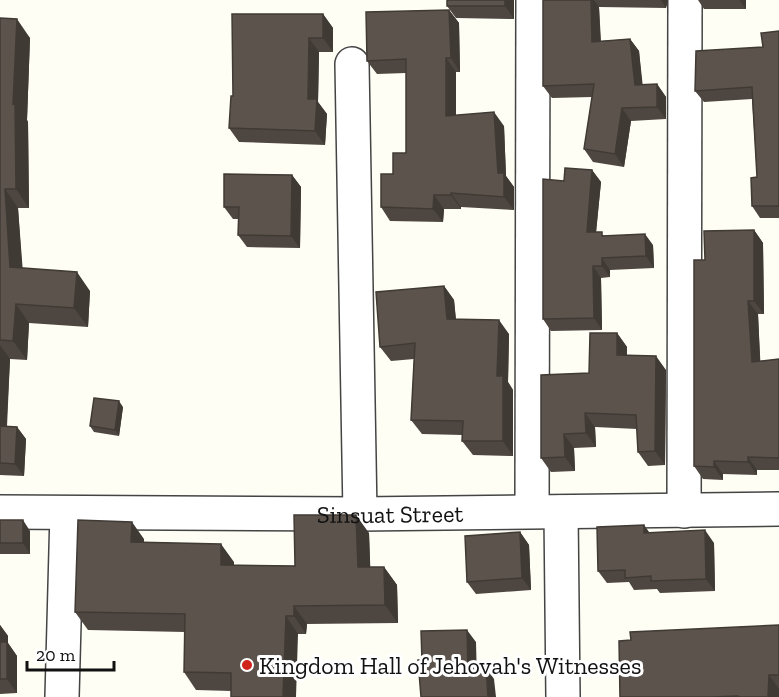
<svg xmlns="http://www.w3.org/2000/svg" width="779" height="697" font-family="'Zilla Slab',serif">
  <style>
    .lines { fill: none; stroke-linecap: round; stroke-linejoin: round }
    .street-casing { stroke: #444; stroke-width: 36 }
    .street { stroke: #fff; stroke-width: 33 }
    .wall { fill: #4e4741 }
    .shaded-wall { fill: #403a35 }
    .building { fill: #5b534c; stroke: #403a35; stroke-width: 1.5 }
    .poi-dot { fill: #cf231b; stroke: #fff; stroke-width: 2 }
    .labels { text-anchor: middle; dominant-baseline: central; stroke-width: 6; stroke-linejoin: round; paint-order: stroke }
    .street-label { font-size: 24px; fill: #111; stroke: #fff }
    .poi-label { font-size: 24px; fill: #111; stroke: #fff; text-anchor: start }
  </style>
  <rect width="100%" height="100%" fill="#fffef5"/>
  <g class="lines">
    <defs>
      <g id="street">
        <path d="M352,64L360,514"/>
        <path d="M532,511L533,0"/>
        <path d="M684,511L685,0"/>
        <path id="s1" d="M0,512L360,514L779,509"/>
        <path d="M561,512L563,697"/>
        <path d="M62,697L67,513"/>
      </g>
    </defs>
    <use href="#street" class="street-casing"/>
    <use href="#street" class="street"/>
  </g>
  <path class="wall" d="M447,0H514V19L456,18L447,6Z
    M543,0H668L666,8L599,7L601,41L630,39L639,51L642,84H657L666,97V119L631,121L624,167L593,162L584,149L592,97L552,98L543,86Z
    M698,0H746V9H704Z
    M449,10L459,23L460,72H456V115L504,126L506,176L514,187V210L461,207V209H444L443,222L390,221L381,207L393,174L406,153V73L377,74L367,61Z
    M323,14L333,28V52H319L318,102L327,114L325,145L239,142L229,128Z
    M0,18L30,38L27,120L28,122L29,208H18L22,268L90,291L88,327L29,323L27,360L10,359L7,427H17L26,439L24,476L0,475Z
    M779,31V218H760L752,206L757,177L752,99L704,102L695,91L763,47Z
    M592,170L601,182L596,232L605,236L653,245L654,268L610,270V277L601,278L602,330L551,331L543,319L564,181Z
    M292,175L301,187L300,248L247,247L238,235L239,219H233L224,207Z
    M754,230L763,243L764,314H758L760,361L779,359V470H757V475L723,474V480L703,479L694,466L705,260Z
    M444,286L454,300L456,319L509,334L508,382L513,390V456L473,455L462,441V435L422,434L411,420L414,359L391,361L380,347Z
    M617,333L627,347V355L666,370L665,465L648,466L638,452L637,429L595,427L596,447L574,448L575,471L551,472L541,458L589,373Z
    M123,407L119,436L94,432L90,426Z
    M0,520L30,531V554H0Z
    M644,525L649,532L714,543L715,591L660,593L657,589L634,590L629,582L607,583L598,571Z
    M520,532L529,545L531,590L476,594L467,582Z
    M369,533L370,567H384L397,585L398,623L307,624L306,634H298L231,691L196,690L184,672L185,632L88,630L75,612L144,539V543L234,562V565L295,566Z
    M0,625L8,636V643L17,656V693L0,694Z
    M779,625V697H620L631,640Z"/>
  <path class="shaded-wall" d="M505,0H514V19L505,6Z
    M591,0H594L599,7L601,55L592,42Z
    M661,0H668L666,8Z
    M739,0H746V9Z
    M449,10L459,23L460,72L451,58Z
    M323,14L333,28V52L323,38Z
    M17,19L30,38L27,120L28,122L29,208L16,189L13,104Z
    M309,38L319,52L318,102L327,114L325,145L315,131L308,99Z
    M630,39L639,51L644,97L635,85Z
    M446,58L456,72V129L446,116Z
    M657,84L666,97V119L657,107Z
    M622,108L631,121L624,167L615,154Z
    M494,112L504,126L506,176L514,187V210L504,197L498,173Z
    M592,170L601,182L595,243L587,232Z
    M292,175L301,187L300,248L291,236Z
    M5,189L18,208L24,286L10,267Z
    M451,193L461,207V209L451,195Z
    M434,195L444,209L443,222L433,209Z
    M754,230L763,243L764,314L754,301Z
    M645,234L653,245L654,268L646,256Z
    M602,258L610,270V277L602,266Z
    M593,266L601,278L602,330L594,318Z
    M77,272L90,291L88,327L74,308Z
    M444,286L454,300L457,333L447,319Z
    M748,301L758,314L761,375L752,362Z
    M16,304L29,323L27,360L13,341Z
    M499,320L509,334L508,382L513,390V456L503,441L497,376Z
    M617,333L627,347L626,369L617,355Z
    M0,345L10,359L6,434L0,425Z
    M656,356L666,370L665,465L655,451Z
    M119,401L123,407L119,436L115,430Z
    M585,413L595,427L596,447L586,433Z
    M17,427L26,439L24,476L15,464Z
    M564,434L574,448L575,471L565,457Z
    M748,457L757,470V475L748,462Z
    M714,461L723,474V480L714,467Z
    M356,515L369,533L371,585L358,567Z
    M23,520L30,531V554L23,543Z
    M132,522L144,539V560L131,542Z
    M644,525L652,537L644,533Z
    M705,530L714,543L715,591L706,579Z
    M520,532L529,545L531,590L522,578Z
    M221,544L234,562L233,582L221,565Z
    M384,567L397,585L398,623L385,605Z
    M294,606L307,624L306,634L294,616Z
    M286,616L298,634L296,697H283Z
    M0,625L8,636V643L17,656V693L7,679L0,645Z
    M467,630L476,642L477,681L468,669Z
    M486,667L494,679L496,697H488Z
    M769,675L779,689V697H768Z"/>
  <path class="building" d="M447,0H505V6H447Z
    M543,0H591L592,42L630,39L635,85L657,84V107L622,108L615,154L584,149L594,84L543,86Z
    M449,10L451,58H446V116L494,112L498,173H504V197L451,193V195H434L433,209L381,207V174H393V153H406V59L367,61L366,12Z
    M232,14H323V38H309L308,99H317L315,131L229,128L231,96H233Z
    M0,18L17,19L13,104L15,103L16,189H5L10,267L77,272L74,308L16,304L13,341L0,340Z
    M779,31V206H752L751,178L757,177L752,87L695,91L696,51L763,47L761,33Z
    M565,168L592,170L587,232H602V236L645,234L646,256L602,258V266H593L594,318L543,319V179L564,181Z
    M224,174L292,175L291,236L238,235L239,207H224Z
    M754,230V301H748L752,362L779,359V458L748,457V462L714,461V467L694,466V260H705L704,231Z
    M444,286L447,319L499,320L497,376H503V441H462L463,421L411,420L415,343L380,347L376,292Z
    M590,333H617V355L656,356L655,451L638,452L636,415L585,413L586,433L564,434L565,457L541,458V375L589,373Z
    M94,398L119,401L115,430L90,426Z
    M0,426L17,427L15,464L0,463Z
    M294,515H356L358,567H384L385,605L294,606V616H286L283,697H290H231V673L184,672L185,614L75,612L78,520L132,522L131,542L221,544V565L295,566Z
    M0,520H23V543H0Z
    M644,525V533L705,530L706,579L651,581V576L625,578V570L598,571L597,527Z
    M520,532L522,578L467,582L465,536Z
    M779,625V675H769L768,697H738V696L713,697H620L619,641L631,640L630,632Z
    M467,630L468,669L486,667L488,697H421L418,660H422L421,631Z
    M0,642H7V679H0Z"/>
  <circle class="poi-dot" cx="247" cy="665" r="6"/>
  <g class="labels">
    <g class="street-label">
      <text stroke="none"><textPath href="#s1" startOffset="390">Sinsuat Street</textPath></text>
    </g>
    <g class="poi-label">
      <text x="259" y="665">Kingdom Hall of Jehovah's Witnesses</text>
    </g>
  </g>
  <path d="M27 661v9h87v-9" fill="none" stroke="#111111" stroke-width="3"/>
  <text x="36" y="661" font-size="18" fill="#111111" stroke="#ffffff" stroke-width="4.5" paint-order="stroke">20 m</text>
</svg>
